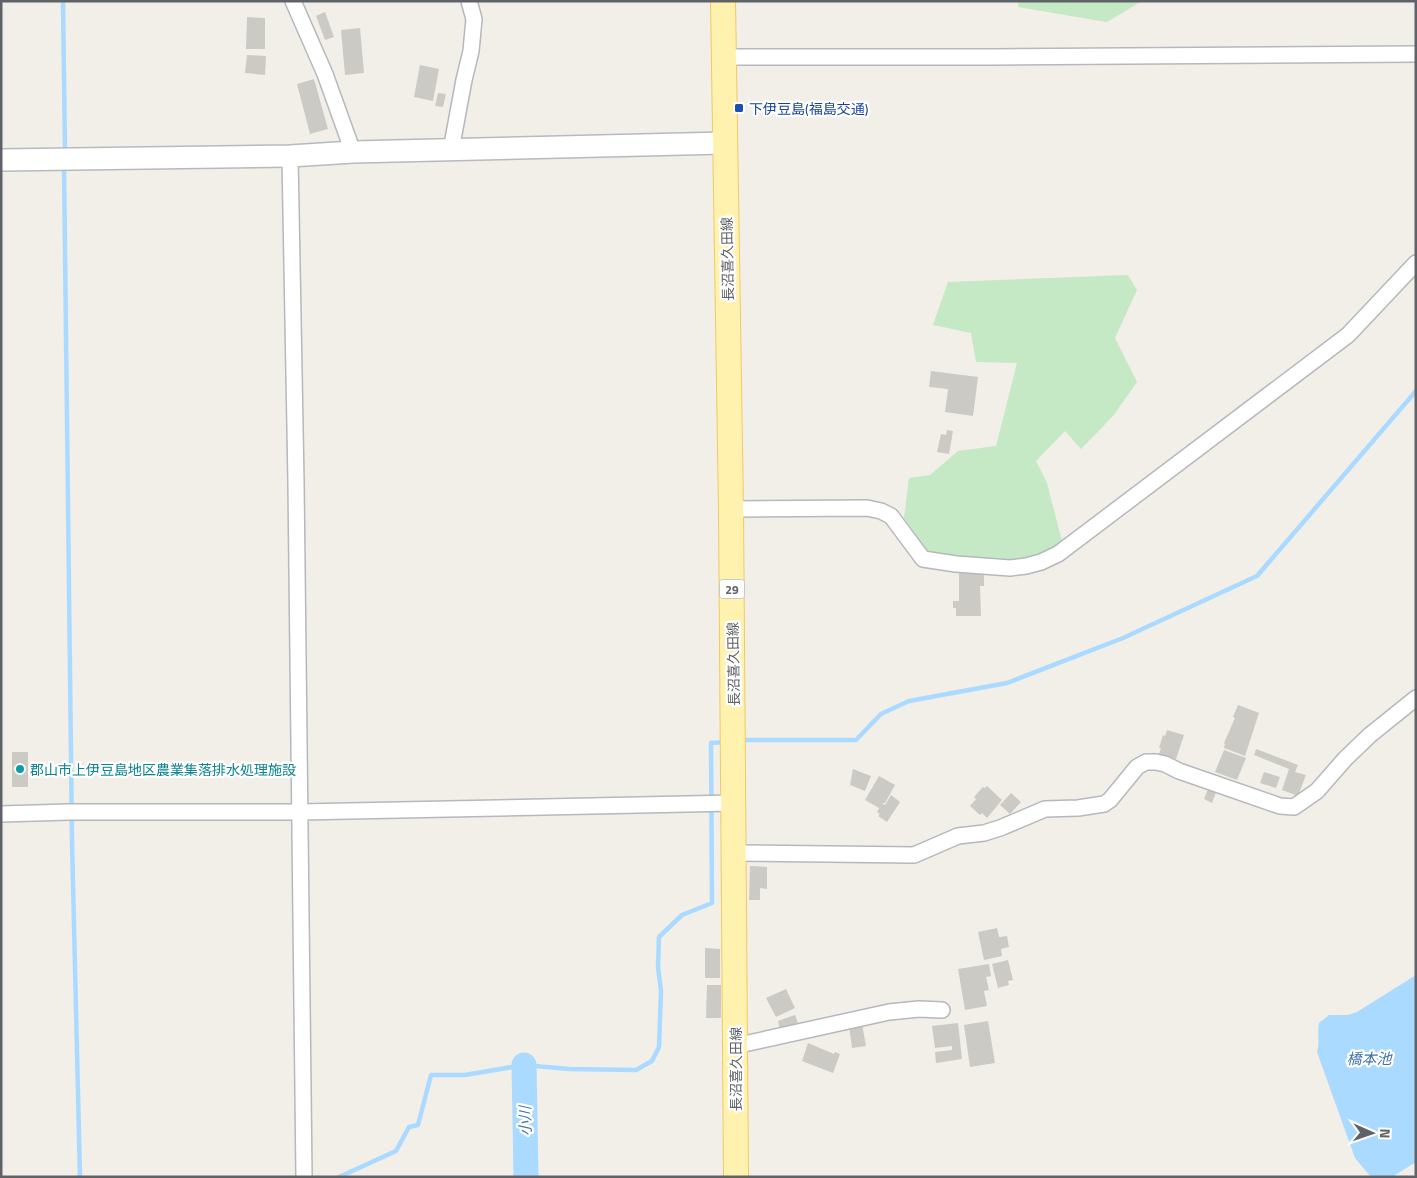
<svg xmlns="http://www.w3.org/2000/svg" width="1417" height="1178" font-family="'Titillium Web','Noto Sans JP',sans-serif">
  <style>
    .green { fill: #c5e8c5 }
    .water { fill: #aadaff }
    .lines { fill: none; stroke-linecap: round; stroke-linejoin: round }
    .stream { stroke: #aadaff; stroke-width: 4.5 }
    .river { stroke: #aadaff; stroke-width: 25 }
    .building { fill: #cccac5 }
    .street-casing { stroke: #b5b8bc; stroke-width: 18 }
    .secondary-casing { stroke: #b6babf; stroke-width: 24 }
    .primary-casing { stroke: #f2c960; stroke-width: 26 }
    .street { stroke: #fff; stroke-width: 15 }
    .secondary { stroke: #fff; stroke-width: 21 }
    .primary { stroke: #fff2af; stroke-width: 24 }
    .transit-dot { fill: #1a4fb4; stroke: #fff; stroke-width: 2 }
    .culture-dot { fill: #0f9aa8; stroke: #fff; stroke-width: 2 }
    .labels { text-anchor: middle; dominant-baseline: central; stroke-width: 4.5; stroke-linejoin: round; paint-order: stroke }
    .shield { fill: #fff; stroke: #8f9295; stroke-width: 1 }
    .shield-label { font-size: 12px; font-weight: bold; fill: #5f6368 }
    .transit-label { font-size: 14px; fill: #164399; stroke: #fff; text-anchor: start }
    .street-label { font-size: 14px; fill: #5f6368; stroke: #fff }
    .culture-label { font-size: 14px; fill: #0d838f; stroke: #fff; text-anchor: start }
    .water-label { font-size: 15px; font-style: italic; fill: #4174aa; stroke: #fff }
  </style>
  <rect width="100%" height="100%" fill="#f1efe8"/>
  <path class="green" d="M1019,1H1142L1107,22L1018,7Z
    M1128,275L1137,290L1115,338L1137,382L1113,416L1081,449L1065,431L1036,461L1047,483L1063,545L1032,560L972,564L927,551L904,518L909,478L930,475L958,451L996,446L1017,363L976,362L971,333L933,325L948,282Z"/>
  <path class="water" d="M1416,975V1162L1392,1177H1371L1355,1158L1317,1052C1320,1043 1317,1032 1319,1023L1329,1015H1348L1357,1012Z"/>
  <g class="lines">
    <path class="stream" d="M63,1L65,152
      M64,165L72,841L80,1177
      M739,740H856L881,714L909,701L1007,683L1123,638L1257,576L1416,391
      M339,1177L396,1151L409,1127L418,1125L431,1075H465L524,1065L569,1069L636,1070L652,1061L659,1047L661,991L658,967L659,937L682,915L712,903L711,743L727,742"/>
    <path class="river" d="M524,1065L526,1177"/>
  </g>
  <path class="building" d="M325,12L334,37L325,40L316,16Z
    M247,17L265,18V49H246Z
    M360,28L364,73L345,75L341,30Z
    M247,55L266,56L265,75L245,73Z
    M420,65L439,69L433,101L414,97Z
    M314,79L328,129L310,134L297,84Z
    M438,93L446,94L443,107L435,106Z
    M931,371L978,377L973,416L945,412L948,389L929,387Z
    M947,430L953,431L949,454L937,452L941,434L946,435Z
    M984,571V586H980L981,616H956V608H953V601H959V572Z
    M1238,705L1259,713L1245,756L1224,748L1225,744L1224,743L1235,718L1233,717Z
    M1167,730L1184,735L1176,759L1159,754L1161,748H1159L1163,735L1165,736Z
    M1256,749L1298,765L1295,772L1306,775L1298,796L1282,790L1289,769L1254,755Z
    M1224,750L1246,758L1237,780L1215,772Z
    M12,752H28V787H12Z
    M853,769L871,776L865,791L850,785Z
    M1264,772L1280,777L1276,788L1260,783Z
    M879,776L895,785L885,803H882L885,805L891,795L900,802L887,822L878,816L880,814L877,812L879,808L865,800Z
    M987,786L1002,800L987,818L982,813L980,815L970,806L976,799L974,797L983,787L985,788Z
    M1208,789L1216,792L1212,803L1204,799Z
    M1011,793L1021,802L1010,814L1000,805Z
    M750,866L767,867V889L760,888V900H749Z
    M997,928L999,937L1007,936L1009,947L1001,949L1002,956L984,960L978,932Z
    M705,948L720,949V978H705Z
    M1008,960L1013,980L1008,981L1009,985L998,988L992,964Z
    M989,964L991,976L986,977L989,990L984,991L987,1006L965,1010L958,969Z
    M707,985H721V1018H706Z
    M786,989L795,1008L776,1017L766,998Z
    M795,1015L798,1023L780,1029L778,1021Z
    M988,1021L995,1063L970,1067L964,1025Z
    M958,1023L962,1059L936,1063L935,1052L952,1050V1046L935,1048L932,1026Z
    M862,1024L866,1046L852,1048L849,1026Z
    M808,1043L834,1054L835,1052L840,1054L833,1073L802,1061Z"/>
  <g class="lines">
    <defs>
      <path id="street" d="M293,1L325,74L353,152
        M725,57H993L1416,54
        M451,150L464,80L471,51L474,19L469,1
        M290,156L296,482L304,1177
        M731,509L867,508L881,511L891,516L923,559L956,564L1010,568L1026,566L1041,562L1058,554L1348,335L1416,263
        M1,814L69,812H300L734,803
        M735,853L914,855L958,836L984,833L1000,828L1045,809L1078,808L1104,804L1110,800L1137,767L1146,762H1156L1165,764L1179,771L1280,806L1294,807L1317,791L1345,759L1370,735L1416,698
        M735,1046L889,1012L919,1009L942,1010"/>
      <path id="secondary" d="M1,160L290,156L353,152L725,143"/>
      <path id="primary" d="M723,1L731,509L736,1177"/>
    </defs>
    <use href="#street" class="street-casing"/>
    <use href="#secondary" class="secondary-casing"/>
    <use href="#primary" class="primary-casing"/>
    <use href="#street" class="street"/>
    <use href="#secondary" class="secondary"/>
    <use href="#primary" class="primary"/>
  </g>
  <rect class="transit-dot" x="734" y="103" width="10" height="10" rx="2.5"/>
  <circle class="culture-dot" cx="20" cy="769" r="5"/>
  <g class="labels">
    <rect class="shield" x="719.5" y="579.5" width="25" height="19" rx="4"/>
    <g class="shield-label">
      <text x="732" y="589">29</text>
    </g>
    <g class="transit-label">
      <text x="749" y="108">下伊豆島(福島交通)</text>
    </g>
    <g class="street-label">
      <text transform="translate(727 259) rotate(-91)">長沼喜久田線</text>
      <text transform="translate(733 664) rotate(-91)">長沼喜久田線</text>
      <text transform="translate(735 1069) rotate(-90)">長沼喜久田線</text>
    </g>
    <g class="culture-label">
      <text x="30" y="769">郡山市上伊豆島地区農業集落排水処理施設</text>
    </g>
    <g class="water-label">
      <text x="1369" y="1058">橋本池</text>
      <text transform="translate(525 1121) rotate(-91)">小川</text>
    </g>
  </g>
  <rect width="1417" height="1178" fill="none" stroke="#5f6368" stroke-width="5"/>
  <g transform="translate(1372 1133) rotate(92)" stroke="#ffffff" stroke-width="4" paint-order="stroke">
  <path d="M0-4L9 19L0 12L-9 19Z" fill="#5f6368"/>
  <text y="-8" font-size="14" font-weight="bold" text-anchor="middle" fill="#5f6368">N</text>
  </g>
</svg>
